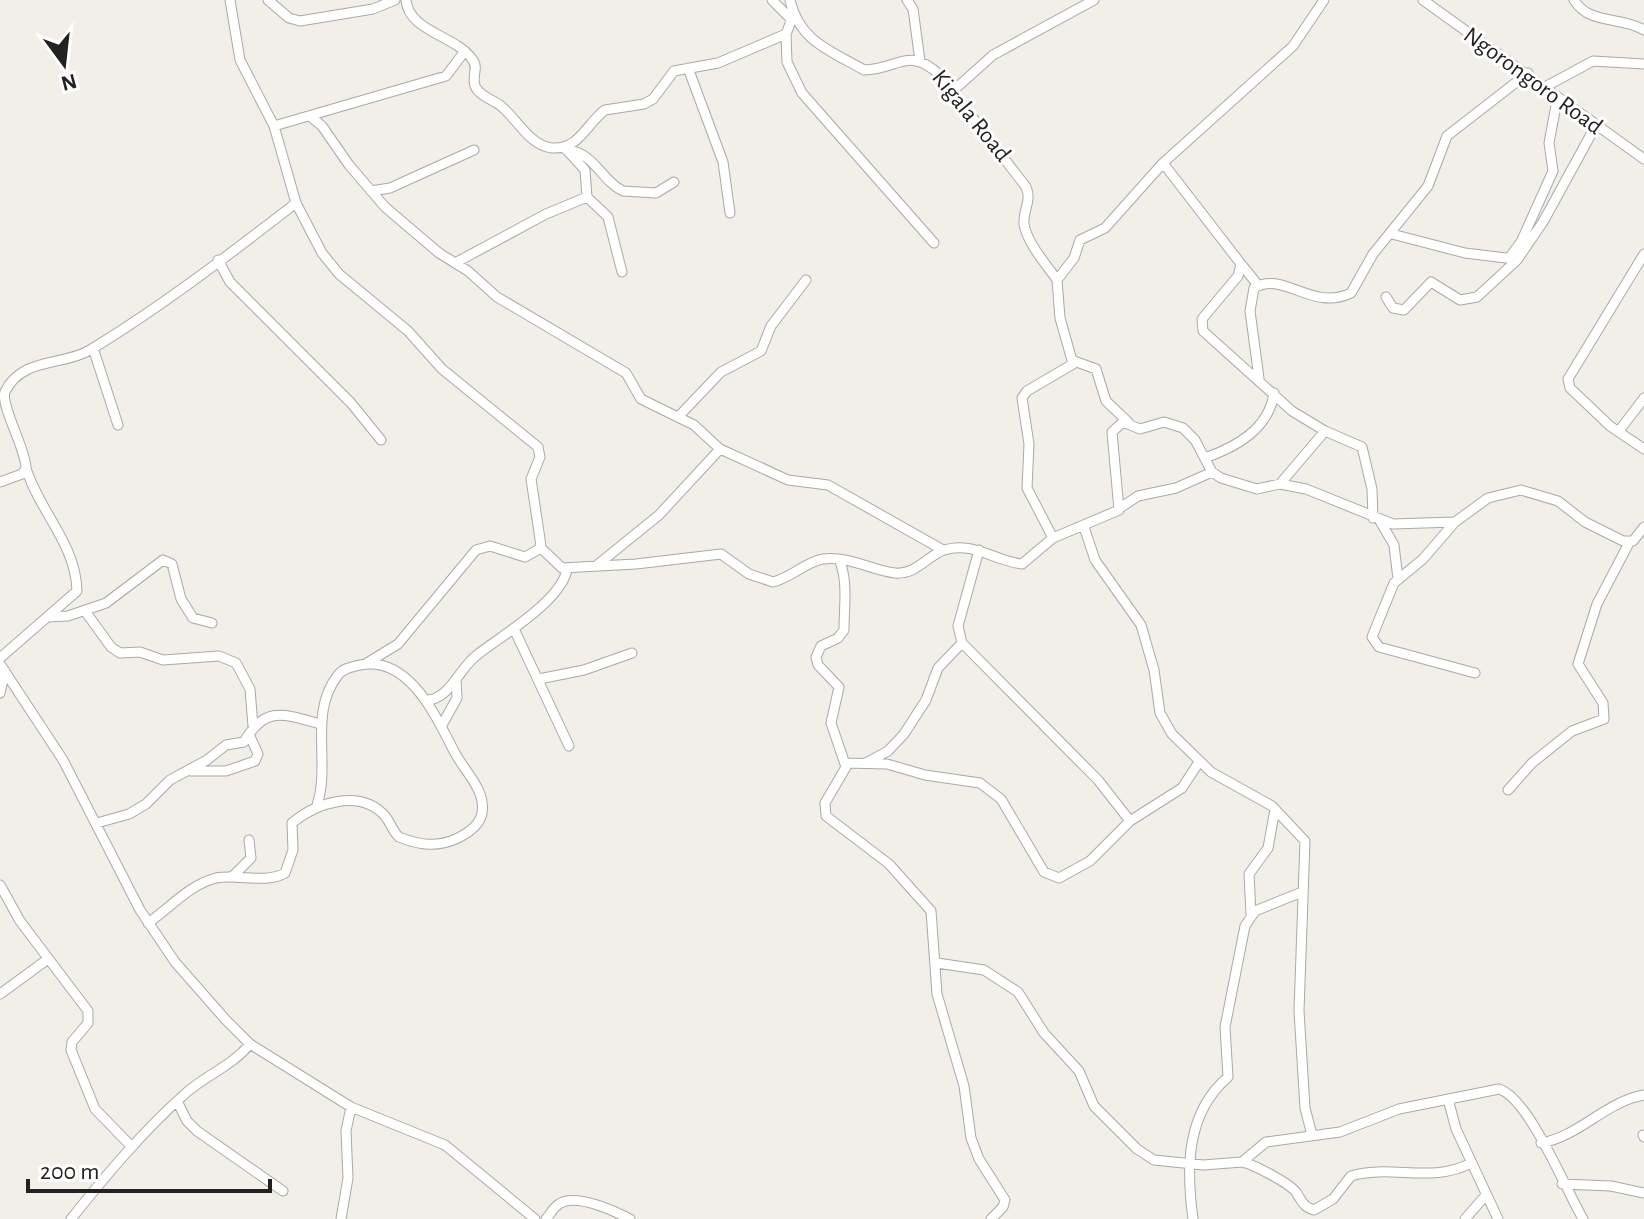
<svg xmlns="http://www.w3.org/2000/svg" width="1644" height="1219" font-family="'Alegreya Sans',sans-serif">
  <style>
    .lines { fill: none; stroke-linecap: round; stroke-linejoin: round }
    .minor-casing { stroke: #a9a9a9; stroke-width: 11 }
    .minor { stroke: #fff; stroke-width: 9 }
    .labels { text-anchor: middle; dominant-baseline: central; stroke-width: 6; stroke-linejoin: round; paint-order: stroke }
    .street-label { font-size: 24px; fill: #222; stroke: #fff }
  </style>
  <rect width="100%" height="100%" fill="#f2efe9"/>
  <g class="lines">
    <defs>
      <path id="minor" d="M230,0L240,60L274,126L296,203L322,253L339,274L408,331L442,369L538,447L540,457L531,479L540,539L541,548L562,568L636,564L721,554L749,574L773,582C791,578 807,561 823,559C852,556 872,571 895,573C916,575 927,556 944,550C973,541 995,561 1022,564L1053,538L1119,510L1112,432L1123,422L1140,429L1164,422L1183,428L1195,440L1212,472L1221,478L1257,489L1280,484L1306,489L1393,524L1455,522L1488,498L1521,490L1558,501L1585,522L1623,541H1633L1644,527
        M268,0L289,18L300,21L373,9L395,0
        M406,0C409,32 455,35 472,59C480,68 470,78 476,88C481,97 494,100 501,106C517,119 530,146 552,148C579,150 587,123 605,110L644,104L653,99L674,71L718,63L786,34
        M772,0L792,20
        M790,0C799,41 831,51 864,70C898,70 907,45 940,75L1026,187C1032,200 1023,210 1024,224C1027,243 1046,264 1057,280
        M907,0L913,9L920,61
        M1423,0L1644,159
        M1574,0C1589,25 1621,16 1644,30
        M793,16L786,34L787,62L802,93L934,243
        M688,68L723,162L730,213
        M1543,88L1593,61L1644,64
        M954,90L993,55L1094,0
        M311,117L322,126L349,165L385,207L439,253L468,271L497,297L626,373L641,399L694,425L720,449L788,480L828,485L943,550
        M274,126L446,76L465,51
        M564,147L585,170L587,197L608,217L622,272
        M566,150C595,152 601,181 623,191L656,193L674,182
        M1163,163L1241,264L1238,276L1202,319L1203,331L1292,411L1325,431L1362,447L1372,489L1373,518
        M371,191L390,188L474,150
        M1392,234L1465,253L1514,259
        M1644,254L1568,379L1570,388L1610,426L1644,449
        M1509,258L1521,242L1553,171L1549,143L1557,100
        M218,260L230,282L351,403L381,440
        M455,263L546,214L587,197
        M1241,264L1258,285
        M1386,297L1393,308L1404,310L1431,282L1460,300L1477,297L1517,260L1543,222L1595,127
        M93,348L118,425
        M1074,361L1096,369L1106,401L1128,422
        M1259,378L1250,311L1254,288C1283,270 1312,312 1351,293L1373,254L1428,186L1447,136L1528,73
        M679,416L721,372L761,351L771,326L806,280
        M1619,431L1644,398
        M1205,458C1236,447 1269,429 1274,393
        M0,482L22,474L26,468C26,449 0,405 5,392C21,357 64,366 90,350C161,307 230,254 296,203
        M1280,484L1325,431
        M1120,508L1138,496L1176,488L1212,472
        M1380,521L1394,545L1398,579
        M1455,522L1423,559L1394,583L1372,637L1379,647L1475,673
        M1084,527L1095,560L1141,625L1154,670L1160,713L1172,734L1211,772L1272,806L1305,841L1299,1011L1305,1108L1312,1135
        M1053,538L1027,488L1029,444L1022,398L1027,391L1073,364L1060,318L1057,280L1074,258L1080,240L1105,228L1163,163L1293,46L1324,0
        M979,550L958,626L962,643L1098,780L1130,821
        M840,561C848,584 844,606 844,630L838,638L821,646L816,657L818,665L839,687L831,723L846,767L825,803L826,816L889,864L931,911L937,994L964,1086L971,1138L979,1159L1005,1200L1003,1207L991,1219
        M596,566L659,515L720,449
        M85,611L111,647L120,653L140,652L163,660L219,656L236,663L250,689L253,726
        M48,617L68,616L106,603L163,560L172,564L181,599L193,618L212,623
        M514,629L569,746
        M0,658L77,591C76,544 39,511 26,468
        M367,663L398,644L476,550L490,546L525,557L541,548
        M0,664L63,760L140,910L175,962L225,1019L250,1044L351,1107L445,1145L535,1219
        M539,679L584,670L632,653
        M0,693L5,671
        M427,700C450,699 460,667 477,655C501,636 560,602 567,570
        M442,725L457,698L456,679
        M845,763L887,764L925,775L980,783L1001,799L1044,872L1059,878L1090,861L1130,821L1182,788L1199,762
        M866,763L888,751L904,734L926,700L938,668L962,643
        M191,771H226L255,761L258,754L249,734
        M1508,790L1532,763L1572,731L1604,719L1603,703L1578,664L1597,604L1629,543
        M97,823L129,814L146,804L170,780L207,760L226,745L244,742C265,705 284,714 320,724
        M233,876L251,858L249,840
        M0,885L20,921L88,1011V1023L72,1042L71,1050L95,1109L131,1146
        M1251,914L1249,874L1268,848L1275,809
        M148,923C171,907 189,885 216,878C238,874 266,884 285,873L293,850L292,823C316,803 360,788 385,816C391,823 392,831 399,837C419,845 437,848 458,838C468,833 480,825 482,813C486,790 465,772 455,753C437,719 410,655 360,665C352,667 343,668 338,675C308,713 331,763 317,805
        M937,963L984,970L1018,992L1044,1033L1079,1071L1094,1106L1137,1149L1154,1160L1203,1165L1242,1162L1266,1142L1340,1132L1399,1109L1499,1089C1529,1098 1566,1190 1583,1219
        M0,994L48,959
        M1448,1099L1456,1129L1498,1219
        M178,1103L187,1121L197,1131L283,1191
        M1643,1135L1644,1137
        M1541,1143C1580,1136 1605,1102 1644,1095
        M1242,1162C1253,1164 1289,1183 1296,1192C1302,1201 1302,1206 1314,1210L1333,1199L1351,1176C1392,1164 1431,1184 1471,1163
        M1562,1184L1611,1186L1644,1193
        M71,1219C107,1174 144,1130 187,1092C208,1074 232,1066 250,1044
        M341,1219L348,1178L346,1131L351,1107
        M546,1219C550,1214 554,1207 559,1204C576,1193 614,1211 630,1219
        M1193,1219C1186,1168 1186,1113 1228,1077L1225,1027L1245,926L1255,911L1302,892
        M1465,1219L1486,1195"/>
    </defs>
    <use href="#minor" class="minor-casing"/>
    <use href="#minor" class="minor"/>
  </g>
  <g class="labels">
    <g class="street-label">
      <text transform="translate(1533 81) rotate(36)">Ngorongoro Road</text>
      <text transform="translate(971 116) rotate(51)">Kigala Road</text>
    </g>
  </g>
  <g transform="translate(64 64) rotate(165)" stroke="#ffffff" stroke-width="6" paint-order="stroke">
  <path d="M0-6L14 30L0 20L-14 30Z" fill="#222222"/>
  <text y="-12" font-size="22" font-weight="bold" text-anchor="middle" fill="#222222">N</text>
  </g>
  <path d="M28 1179v12h242v-12" fill="none" stroke="#222222" stroke-width="4"/>
  <text x="40" y="1179" font-size="24" fill="#222222" stroke="#ffffff" stroke-width="6" paint-order="stroke">200 m</text>
</svg>
